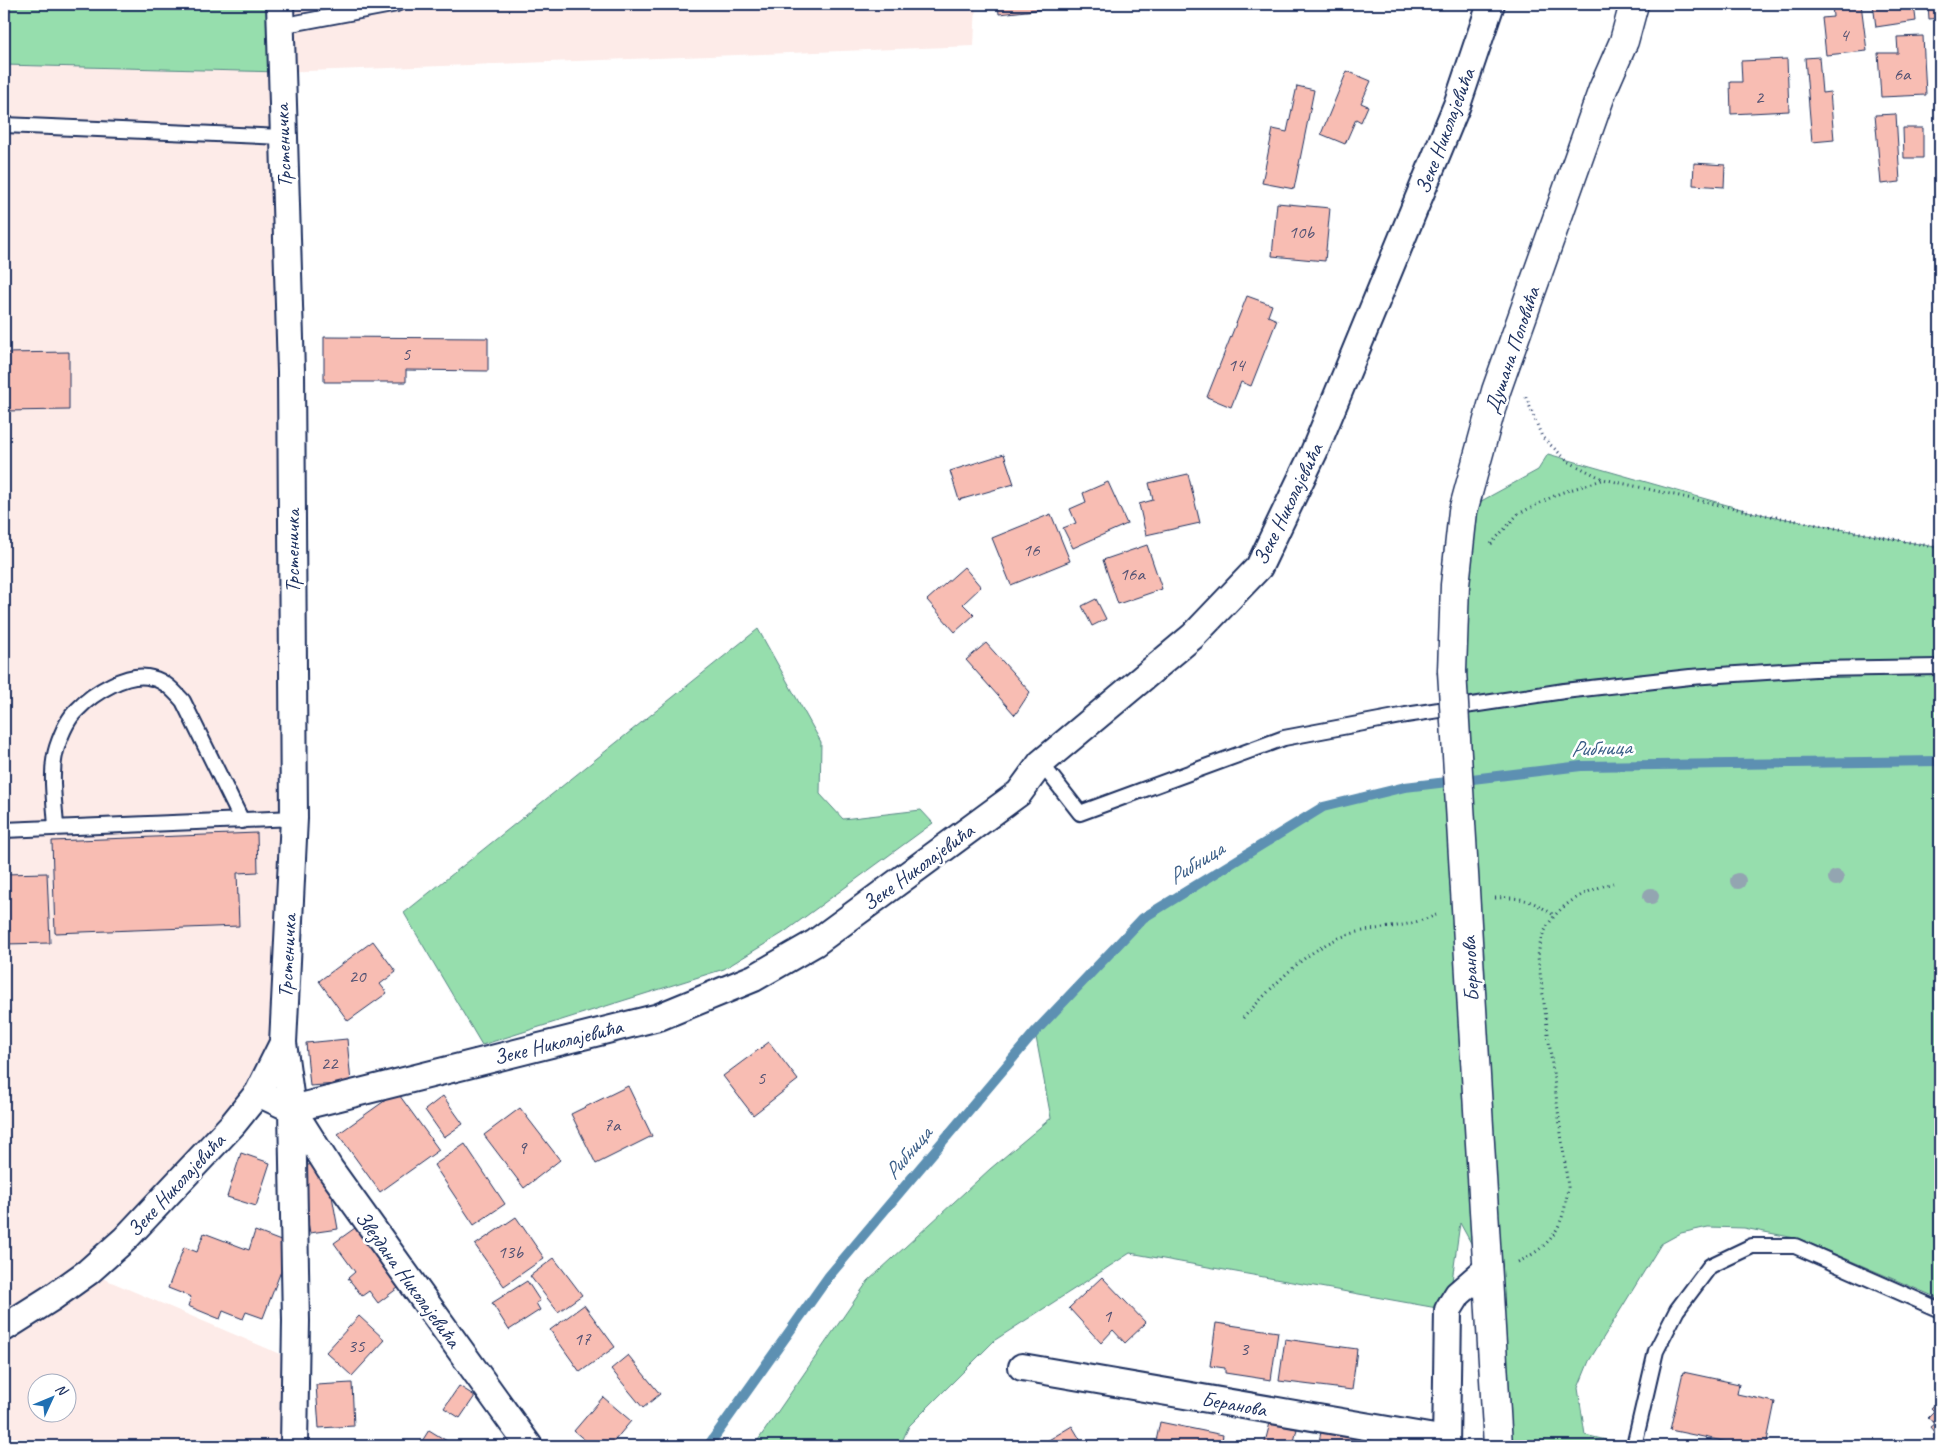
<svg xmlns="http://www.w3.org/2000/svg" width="1944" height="1450" font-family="Caveat,sans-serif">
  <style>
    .built { fill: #fdebe8; fill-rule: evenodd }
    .green { fill: #96dead; stroke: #588686 }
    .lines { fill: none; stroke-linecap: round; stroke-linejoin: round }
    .stream { stroke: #5d90b2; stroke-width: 10 }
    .building { fill: #f8bdb3; stroke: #1b2f5e }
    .service-casing { stroke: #1b2f5e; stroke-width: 18 }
    .minor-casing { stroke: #1b2f5e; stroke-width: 30 }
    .secondary-casing { stroke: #1b2f5e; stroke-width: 31 }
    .path { stroke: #1b2f5e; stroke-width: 3; stroke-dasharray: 1 4; stroke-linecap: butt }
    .service { stroke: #fff; stroke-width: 14 }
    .minor { stroke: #fff; stroke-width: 26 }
    .secondary { stroke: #fff; stroke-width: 28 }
    .secondary-bridge-casing { stroke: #1b2f5e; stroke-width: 31; stroke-linecap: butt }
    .secondary-bridge { stroke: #fff; stroke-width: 28 }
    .tree { fill: #93a5b1 }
    .labels { text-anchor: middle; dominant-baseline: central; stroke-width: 5; stroke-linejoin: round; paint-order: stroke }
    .number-label { font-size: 19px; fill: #525273 }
    .street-label { font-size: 21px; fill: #1b2f5e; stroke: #fff }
    .water-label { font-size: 22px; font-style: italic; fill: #3c5f88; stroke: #fff }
  </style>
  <rect width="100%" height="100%" fill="#fff"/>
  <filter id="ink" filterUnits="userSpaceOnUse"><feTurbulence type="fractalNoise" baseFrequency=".02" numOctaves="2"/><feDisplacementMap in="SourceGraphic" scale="10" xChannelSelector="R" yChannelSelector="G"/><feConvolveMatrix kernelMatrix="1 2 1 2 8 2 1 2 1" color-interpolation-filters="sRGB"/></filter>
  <g filter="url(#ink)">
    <path class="built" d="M280,4H976L974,46L281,72L283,1043L258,1093L88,1272L294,1360L290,1446H4V65L281,72ZM38,1382H68V1412H38Z"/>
    <path class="green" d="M4,4H280L281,72L4,65Z
      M1548,454L1755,513L1940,548V1299L1800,1239L1744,1228L1708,1227L1681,1233L1661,1244L1589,1361L1578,1388L1585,1435L1631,1446H1498L1489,1276L1460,1223L1448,1310L1130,1253L995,1340L909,1426L900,1446H754L868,1281L990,1169L1051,1118L1035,1032L1143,918L1323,807L1405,787L1470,779L1452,671L1463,511L1538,470Z
      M758,629L821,742L820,794L843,819L921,810L933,823L783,933L724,969L482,1045L404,913Z"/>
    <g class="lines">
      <path class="stream" d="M708,1446L829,1276L1035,1032L1143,918L1323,807L1405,787L1581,766L1940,761"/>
    </g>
    <path class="building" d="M998,4H1043L1044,9L999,14Z
      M1832,4H1861L1867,51L1826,55L1822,18L1833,17Z
      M1873,4H1914L1916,21L1876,27Z
      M1928,4H1940V18L1929,19Z
      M1923,36L1926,95L1881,97L1878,53H1898L1897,37Z
      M1819,57L1822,93L1830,92L1834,140L1812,142L1805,58Z
      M1787,59L1789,111L1731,114L1730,82H1742L1741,61Z
      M1347,71L1371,81L1361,103L1368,106L1361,122L1356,119L1345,144L1321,134Z
      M1297,86L1314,90L1294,189L1262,183L1273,129L1287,132Z
      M1896,114L1900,182L1881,184L1875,115Z
      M1903,128H1923V158H1904Z
      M1694,163L1725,165L1724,187L1693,185Z
      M1277,203L1330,208L1325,261L1272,256Z
      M1247,296L1272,305L1268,316L1277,320L1251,386L1241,382L1231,407L1207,397Z
      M324,337L488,338V371L406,370V382H324Z
      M69,352V410L4,411V353Z
      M1004,454L1014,484L959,500L950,471Z
      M1188,474L1200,523L1146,535L1139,504L1153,500L1149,483Z
      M1108,482L1127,524L1073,548L1063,528L1076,523L1070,509L1086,502L1083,493Z
      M1051,514L1070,561L1011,585L992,538Z
      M1147,545L1162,589L1118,604L1103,560Z
      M964,567L981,587L963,604L974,615L955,632L927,600Z
      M1096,599L1106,619L1092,626L1082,606Z
      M986,643L1030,692L1015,715L966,660Z
      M257,833L258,872L237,873L239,926L55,933L52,841Z
      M47,873L50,943L4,944V874Z
      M373,941L396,972L380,984L387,993L348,1021L319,981Z
      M347,1039L351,1083L310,1086L306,1043Z
      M769,1042L798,1080L753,1115L723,1076Z
      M628,1086L652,1136L596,1164L571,1114Z
      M397,1092L439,1150L380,1192L338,1134Z
      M443,1096L463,1124L444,1137L425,1110Z
      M520,1108L560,1160L524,1188L484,1135Z
      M465,1144L505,1204L474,1225L434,1165Z
      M241,1153L270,1163L256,1206L227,1197Z
      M313,1164L330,1185L338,1229L310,1233L298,1167Z
      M516,1217L544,1258L504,1286L475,1245Z
      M355,1228L398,1288L378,1303L369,1291L362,1296L348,1278L355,1272L334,1243Z
      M255,1231L291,1245L263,1318L246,1312L243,1319L223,1311L220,1319L188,1306L191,1297L168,1288L184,1247L197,1252L204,1233L249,1250Z
      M554,1258L582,1295L558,1312L530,1276Z
      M1102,1277L1146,1323L1125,1343L1113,1330L1101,1343L1069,1308Z
      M527,1281L540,1301L536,1303L540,1310L509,1330L492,1303Z
      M584,1305L615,1347L580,1372L550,1330Z
      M359,1316L385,1340L352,1376L326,1352Z
      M1216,1323L1278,1332L1271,1380L1225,1373V1368L1210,1366Z
      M1285,1339L1357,1349L1352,1390L1279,1381Z
      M628,1355L660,1394L643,1408L611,1369Z
      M1683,1372L1739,1384L1737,1394L1775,1402L1766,1446H1747L1670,1430Z
      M352,1383L354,1426L319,1428L316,1385Z
      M459,1386L475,1396L460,1418L444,1408Z
      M603,1397L631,1421L610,1446H592L574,1431Z
      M1940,1400V1439L1930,1427L1934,1424L1928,1417L1934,1411L1931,1408Z
      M1160,1422L1223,1435L1221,1446H1155Z
      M1270,1423L1297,1429L1293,1446H1264Z
      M1072,1426L1084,1446H1038L1047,1441Z
      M429,1430L455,1446H419Z
      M1321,1432L1355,1439L1353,1446H1318Z"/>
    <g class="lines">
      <defs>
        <path id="service" d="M280,26L397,4
          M4,125L283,137
          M1041,763L1080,813L1284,738L1406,715L1564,691L1690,677L1815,669L1940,667
          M56,828C55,803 49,772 57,747C61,735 67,719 77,710C93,693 128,671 152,678C165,681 174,691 183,701L242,821
          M4,830L294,818
          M1634,1446L1656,1351L1677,1310L1710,1266L1752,1246H1795L1940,1310"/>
        <path id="minor" d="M283,1043L292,1109L296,1321L294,1446
          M258,1093L292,1109L659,1017L754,978L815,943L1019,793L1041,763L1193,636L1259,567L1314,452L1457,105L1491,4
          M292,1109L330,1169L529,1446
          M4,1328L53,1297L88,1272L125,1239L233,1124L258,1093L283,1043L294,818L291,372L280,4
          M1022,1367L1446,1440
          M1446,1446L1448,1310L1458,1294L1488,1268"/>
        <path id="secondary" d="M1452,671L1455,585L1463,511L1496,391L1603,89L1624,41L1634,4
          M1475,1059L1498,1446"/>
      </defs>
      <use href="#service" class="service-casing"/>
      <use href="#minor" class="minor-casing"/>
      <use href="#secondary" class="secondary-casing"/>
      <path class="path" d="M1526,397L1542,437L1569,462L1603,479L1755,513L1940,548
        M1491,544L1518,514L1560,493L1602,480
        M1495,898C1523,897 1532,900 1555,916
        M1243,1018C1274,986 1308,945 1354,933C1370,929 1387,928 1403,925C1414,923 1426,919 1436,915
        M1518,1262C1554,1245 1564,1225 1568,1187L1538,957C1542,913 1575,894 1613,883"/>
      <use href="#service" class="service"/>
      <use href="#minor" class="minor"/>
      <use href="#secondary" class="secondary"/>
      <defs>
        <path id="secondary-bridge" d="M1452,671L1475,1059"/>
      </defs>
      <use href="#secondary-bridge" class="secondary-bridge-casing"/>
      <use href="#secondary-bridge" class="secondary-bridge"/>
    </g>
    <g class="tree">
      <circle cx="1836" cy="878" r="8"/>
      <circle cx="1738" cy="881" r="8"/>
      <circle cx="1651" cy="896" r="8"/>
    </g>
  </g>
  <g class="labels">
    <g class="number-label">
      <text x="1844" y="35">4</text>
      <text x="1902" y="74">6a</text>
      <text x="1759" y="97">2</text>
      <text x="1301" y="232">10b</text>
      <text x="406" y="354">5</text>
      <text x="1236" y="365">14</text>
      <text x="1031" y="550">16</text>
      <text x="1132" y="574">16a</text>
      <text x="357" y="976">20</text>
      <text x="329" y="1063">22</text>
      <text x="761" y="1078">5</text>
      <text x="612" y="1125">7a</text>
      <text x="522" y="1148">9</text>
      <text x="510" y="1252">13b</text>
      <text x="1107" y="1316">1</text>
      <text x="582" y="1339">17</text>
      <text x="356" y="1346">35</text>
      <text x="1244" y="1349">3</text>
    </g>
    <g class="street-label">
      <text transform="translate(1445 131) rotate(-69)">Зеке Николајевића</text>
      <text transform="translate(283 146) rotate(-92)">Трстеничка</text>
      <text transform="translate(1512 350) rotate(-71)">Душана Поповића</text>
      <text transform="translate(1288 504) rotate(-64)">Зеке Николајевића</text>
      <text transform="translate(292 551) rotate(-90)">Трстеничка</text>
      <text transform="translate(918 867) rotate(-36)">Зеке Николајевића</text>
      <text transform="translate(287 956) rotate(-87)">Трстеничка</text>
      <text transform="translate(1470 969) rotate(-93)">Беранова</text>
      <text transform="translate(558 1042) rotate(-14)">Зеке Николајевића</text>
      <text transform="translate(176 1185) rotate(-47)">Зеке Николајевића</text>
      <text transform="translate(408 1279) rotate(54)">Звездана Николајевића</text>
      <text transform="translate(1234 1404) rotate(10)">Беранова</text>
    </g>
    <g class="water-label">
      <text transform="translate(1601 748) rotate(-2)">Рибница</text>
      <text transform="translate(1196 863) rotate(-32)">Рибница</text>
      <text transform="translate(908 1153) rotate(-50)">Рибница</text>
    </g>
  </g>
  <rect width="1944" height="1450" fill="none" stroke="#fff" stroke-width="20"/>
  <rect x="10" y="10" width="1924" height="1430" fill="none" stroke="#1b2f5e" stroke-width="2" filter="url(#ink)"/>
  <g transform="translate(52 1398) rotate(46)"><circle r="24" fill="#ffffff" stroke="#a4acbf"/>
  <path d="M0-4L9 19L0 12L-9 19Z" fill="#1f6fb2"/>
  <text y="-8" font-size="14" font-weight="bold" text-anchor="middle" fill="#1b2f5e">N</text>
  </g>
</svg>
